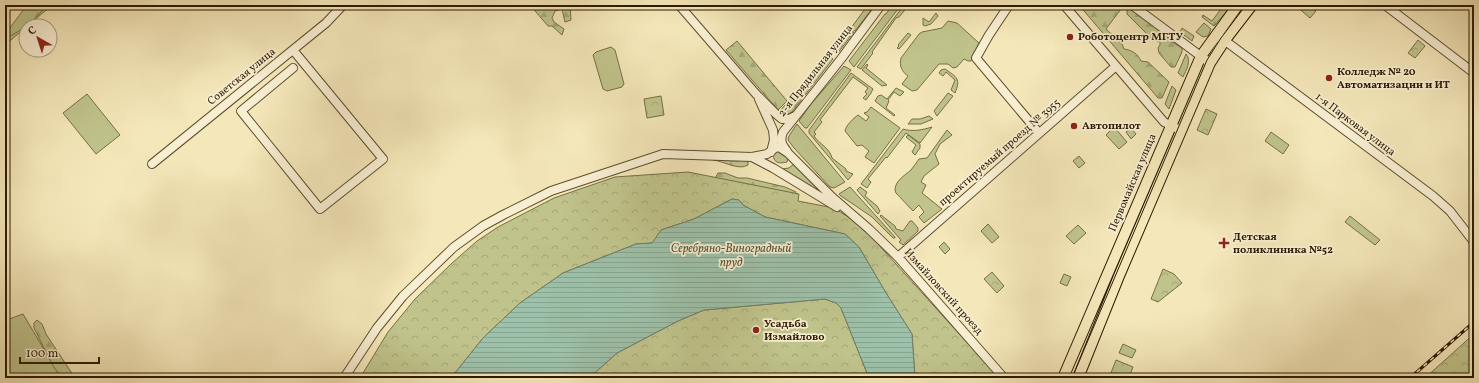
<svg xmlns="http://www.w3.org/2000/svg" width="1479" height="383" font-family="Vollkorn,serif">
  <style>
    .grass { fill: #c0c48c; stroke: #766f46 }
    .forest { fill: url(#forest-firs); stroke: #766f46 }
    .park { fill: url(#park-crowns); stroke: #766f46 }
    .water { fill: url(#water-rules); stroke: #707e66 }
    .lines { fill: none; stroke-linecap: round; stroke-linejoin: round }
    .minor-casing { stroke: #5e4d2e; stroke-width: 10 }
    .major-casing { stroke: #2c1a00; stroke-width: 12 }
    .minor { stroke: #f8efd2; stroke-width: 8 }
    .major { stroke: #f4e7b9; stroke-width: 10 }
    .tram { stroke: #2c1a00; stroke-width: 1 }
    .rail-casing { stroke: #2c1a00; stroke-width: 3 }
    .rail { stroke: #f8efd2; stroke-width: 1.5; stroke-dasharray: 4.5; stroke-linecap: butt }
    .poi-dot { fill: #8f2418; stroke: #f8efd2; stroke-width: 1.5 }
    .labels { text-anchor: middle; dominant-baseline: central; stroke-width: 3.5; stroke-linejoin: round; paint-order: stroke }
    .poi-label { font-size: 11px; font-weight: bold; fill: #2c1a00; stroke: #f8efd2; text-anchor: start }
    .street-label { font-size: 11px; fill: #2c1a00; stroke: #f8efd2 }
    .water-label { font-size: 12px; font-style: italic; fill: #54543c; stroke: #f8efd2 }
  </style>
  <defs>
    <pattern id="forest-firs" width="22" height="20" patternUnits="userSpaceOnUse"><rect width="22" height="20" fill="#c0c48c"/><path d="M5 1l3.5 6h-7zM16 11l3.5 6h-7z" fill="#a5a877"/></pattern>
    <pattern id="park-crowns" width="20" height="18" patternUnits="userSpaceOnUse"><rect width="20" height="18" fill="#c0c48c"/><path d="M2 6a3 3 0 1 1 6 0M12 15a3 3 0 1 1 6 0" fill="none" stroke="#a5a877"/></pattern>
    <pattern id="water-rules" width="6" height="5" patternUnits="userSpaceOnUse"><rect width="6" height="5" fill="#9dc1aa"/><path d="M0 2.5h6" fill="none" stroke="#87a590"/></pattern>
  </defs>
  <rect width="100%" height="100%" fill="#f4e7b9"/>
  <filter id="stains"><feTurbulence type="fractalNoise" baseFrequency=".005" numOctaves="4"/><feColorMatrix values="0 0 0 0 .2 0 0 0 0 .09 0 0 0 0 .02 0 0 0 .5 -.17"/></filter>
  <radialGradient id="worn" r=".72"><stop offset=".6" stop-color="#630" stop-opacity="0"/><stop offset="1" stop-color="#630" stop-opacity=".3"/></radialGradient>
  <path class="grass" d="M29,5H52L5,45V37Z
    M892,5H901L854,67L849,61L885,14H886Z
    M904,5H909L899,17L896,18L872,52L873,53L861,69L857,67Z
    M1297,5H1308L1316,11L1310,18L1296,6Z
    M936,13L938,16L931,24L925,26L923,25V18L929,22Z
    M948,21L957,23L979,43L971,61H968L964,59L957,67L953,68L948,64H939L917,90L912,91L902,84L908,76C902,72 899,66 901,58L919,34L922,32L942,28Z
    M1204,23L1211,29L1208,36L1203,37L1196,32Z
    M908,33L911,35L899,49L897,48L899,46L898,45Z
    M611,47L615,50L624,84L622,87L607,91L603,89L593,55L596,52Z
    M1186,54C1192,61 1186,70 1183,77L1178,73Z
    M867,64L868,65L866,68L887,85L882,86L862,70Z
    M844,66L851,70L807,128H805L799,121L811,104Z
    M945,69C957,77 961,79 955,93L951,90L955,80L946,72L943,76L939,73L941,70Z
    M851,73L873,89L871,93L866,100L863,98L867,94L865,92L868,88L853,77L820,120L822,122L814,132L816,134L814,136C819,144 830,148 832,158L846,169V171L853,174L848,180L809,133V130Z
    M1172,86L1176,90L1169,109L1165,104Z
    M896,88L904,92L900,96L894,92L888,100L889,101L886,108L895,115L894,116L875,101L878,96L881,95L887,99Z
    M948,93L953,96L937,116L934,111Z
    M87,94L120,135L96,154L63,113Z
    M871,107L900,128L874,163L865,157L869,151L862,145L857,146L845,131C846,125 853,119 858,115L866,121L869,117L864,113L867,112Z
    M929,116L933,119L921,124H908L912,119H920Z
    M797,124L845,182L834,188L830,187L794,148L788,140L789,136Z
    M932,127L920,143L906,133L887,158L886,157L868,179L871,182L867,188L861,184L903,129C913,132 922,130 932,127Z
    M1114,127L1127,142L1119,149L1106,135Z
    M947,130L952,135L940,144L935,154L939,164L924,176L921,182L926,185L922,193L942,209L924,223L919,217L924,212L919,205L913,211L896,193L895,190C895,181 904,176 911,170C914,166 917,162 919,159L927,158Z
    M1271,132L1289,145L1283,154L1265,141Z
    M908,135L920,144V148L915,155L912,152L916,145L906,137Z
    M778,149L788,157L787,162C779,164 774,163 773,155Z
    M794,164L817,188L816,189L782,169L789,168Z
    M850,187L895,237V238H893L872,217L841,196L839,194Z
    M860,187L867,192L865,196L877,206L880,211L878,214L857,190Z
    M881,215L895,226L896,229L903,231L910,221H912L918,228V231L903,245L899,242L901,240L880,216Z
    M1350,216L1380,240L1375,245L1345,222Z
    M988,224L999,237L992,243L981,231Z
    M1078,225L1086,233L1074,244L1066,236Z
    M5,312L9,319L23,314L61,378H5Z
    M1123,344L1136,350L1132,358L1119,353Z"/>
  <path class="forest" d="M27,5H43L44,8C38,18 17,34 6,38V33Z
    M530,5H570L571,20L565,22L562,9L555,11L552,18L554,22L564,29L562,35L552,26H548Z
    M868,5H875L855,31L851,28Z
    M1079,5H1125V7L1121,9L1106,29L1122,44L1124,49C1132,50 1138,54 1141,61L1148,62L1169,82L1162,98H1158Z
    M1224,5H1232L1214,26L1202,17L1203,15L1212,21Z
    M1130,8L1163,32L1169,40L1182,48V52L1175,67H1171L1159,53L1158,48L1160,45V42L1153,40L1127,14V11Z
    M1182,28L1194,36L1192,41L1180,32Z
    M850,30L854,32L837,54L832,50Z
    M737,41L787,101L778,110L726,50Z
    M829,55L833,59L792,112L785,116L779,112Z
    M743,159L748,162V165C739,171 723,161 713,160L738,161Z
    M718,173H725L738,178H747L785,187L796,192L795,195L714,180Z
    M37,320L42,324L46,334L73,375V378H62L53,366L34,328V323Z"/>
  <path class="park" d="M1418,40L1425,46L1415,58L1408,53Z
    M661,96L664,115L647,118L644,99Z
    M1206,109L1217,114L1208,135L1197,130Z
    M1131,128L1136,134L1131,139L1126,132Z
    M1079,156L1085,163L1079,168L1073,161Z
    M688,172L799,194L798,201L834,208L853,220L877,243L999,378H915L912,334L886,293L859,247L845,234L765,217L743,205L739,200L732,199L694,219L661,230L653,243L636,244L563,273L520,303L483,338L451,378H360L388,332L415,299L451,264L477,241L498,227L554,198L615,177Z
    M944,242L950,249L945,254L939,247Z
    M1163,269L1174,274L1182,283L1158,302L1151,299Z
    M992,272L1004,286L997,293L984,279Z
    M1064,274L1071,277L1067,286L1060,283Z
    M825,299L836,303L841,308L869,378H589L617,353L678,321L704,310Z
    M1474,334V378H1425Z
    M1116,360L1133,367L1129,378H1109Z"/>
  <path class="water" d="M732,199L739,200L743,205L765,217L845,234L859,247L886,293L912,334L915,378H869L841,308L836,303L825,299L704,310L678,321L617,353L589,378H451L483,338L520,303L563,273L636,244L652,243L661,230L694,219Z"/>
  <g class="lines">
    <defs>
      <path id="minor" d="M679,5L756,94L776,114L782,119H789L795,116
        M1009,5L989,35L976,58L1039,133
        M1064,5L1164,122L1176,128
        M1132,5L1210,63
        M1385,5L1474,73
        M1220,37L1433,196L1450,211L1474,242
        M293,50L383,159L320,209L241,111L293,68
        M759,99L773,130L774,140L771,152
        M787,151C781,144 780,140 783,132L841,59L881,5
        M752,157L773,168L837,207
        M152,164L326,23L343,5
        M898,257L1116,66
        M344,378L377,328L403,296L454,247L483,226L503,215L551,191L663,154L752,157L767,154L775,148L779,147L788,153L832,197L869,229L898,257L1004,378"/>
      <path id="major" d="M1063,378L1201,56L1238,5
        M1078,378L1119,276L1210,63L1225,40L1252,5"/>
    </defs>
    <use href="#minor" class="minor-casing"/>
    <use href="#major" class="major-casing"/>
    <use href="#minor" class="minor"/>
    <use href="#major" class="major"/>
    <path class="tram" d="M1072,378L1207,60L1221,38L1246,5"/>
    <defs>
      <path id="rail" d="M1410,378L1474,322"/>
    </defs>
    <use href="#rail" class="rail-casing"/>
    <use href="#rail" class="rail"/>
  </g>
  <g class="poi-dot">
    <circle cx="1070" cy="37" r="4"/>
    <circle cx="1329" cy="78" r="4"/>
    <circle cx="1074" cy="126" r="4"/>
    <path d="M1222 237h4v4h4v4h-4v4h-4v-4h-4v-4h4z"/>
    <circle cx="756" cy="330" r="4"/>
  </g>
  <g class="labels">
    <g class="poi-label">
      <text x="1078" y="37">Роботоцентр МГТУ</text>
      <text x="1337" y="72">Колледж № 20<tspan x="1337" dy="13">Автоматизации и ИТ</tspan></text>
      <text x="1082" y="126">Автопилот</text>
      <text x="1233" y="237">Детская<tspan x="1233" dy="13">поликлиника №52</tspan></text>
      <text x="764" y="324">Усадьба<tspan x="764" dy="13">Измайлово</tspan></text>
    </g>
    <g class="street-label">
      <text transform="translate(816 71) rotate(-52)">2-я Прядильная улица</text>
      <text transform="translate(242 77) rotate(-39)">Советская улица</text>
      <text transform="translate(1355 125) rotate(37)">1-я Парковая улица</text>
      <text transform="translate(1000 153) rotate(-41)">проектируемый проезд № 3955</text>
      <text transform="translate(1133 183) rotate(-67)">Первомайская улица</text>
      <text transform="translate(943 292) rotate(48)">Измайловский проезд</text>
    </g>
    <g class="water-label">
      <text x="731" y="249">Серебряно-Виноградный<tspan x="731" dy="14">пруд</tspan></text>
    </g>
  </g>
  <rect width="1479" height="383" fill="none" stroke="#f4e7b9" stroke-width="20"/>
  <rect x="6" y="6" width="1467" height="371" fill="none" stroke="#2c1a00" stroke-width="2"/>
  <rect x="10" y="10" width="1459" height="363" fill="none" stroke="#2c1a00"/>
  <g transform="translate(38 38) rotate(321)"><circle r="19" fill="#f8efd2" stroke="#a69a7e"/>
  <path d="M0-3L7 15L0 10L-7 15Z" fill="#8f2418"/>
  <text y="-6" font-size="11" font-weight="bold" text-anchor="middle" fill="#2c1a00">С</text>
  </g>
  <path d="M20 357v6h79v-6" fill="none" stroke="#2c1a00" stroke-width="2"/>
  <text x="26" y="357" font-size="12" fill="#2c1a00" stroke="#f8efd2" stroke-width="3" paint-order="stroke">100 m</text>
  <rect width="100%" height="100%" filter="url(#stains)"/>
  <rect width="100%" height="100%" fill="url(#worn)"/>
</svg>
